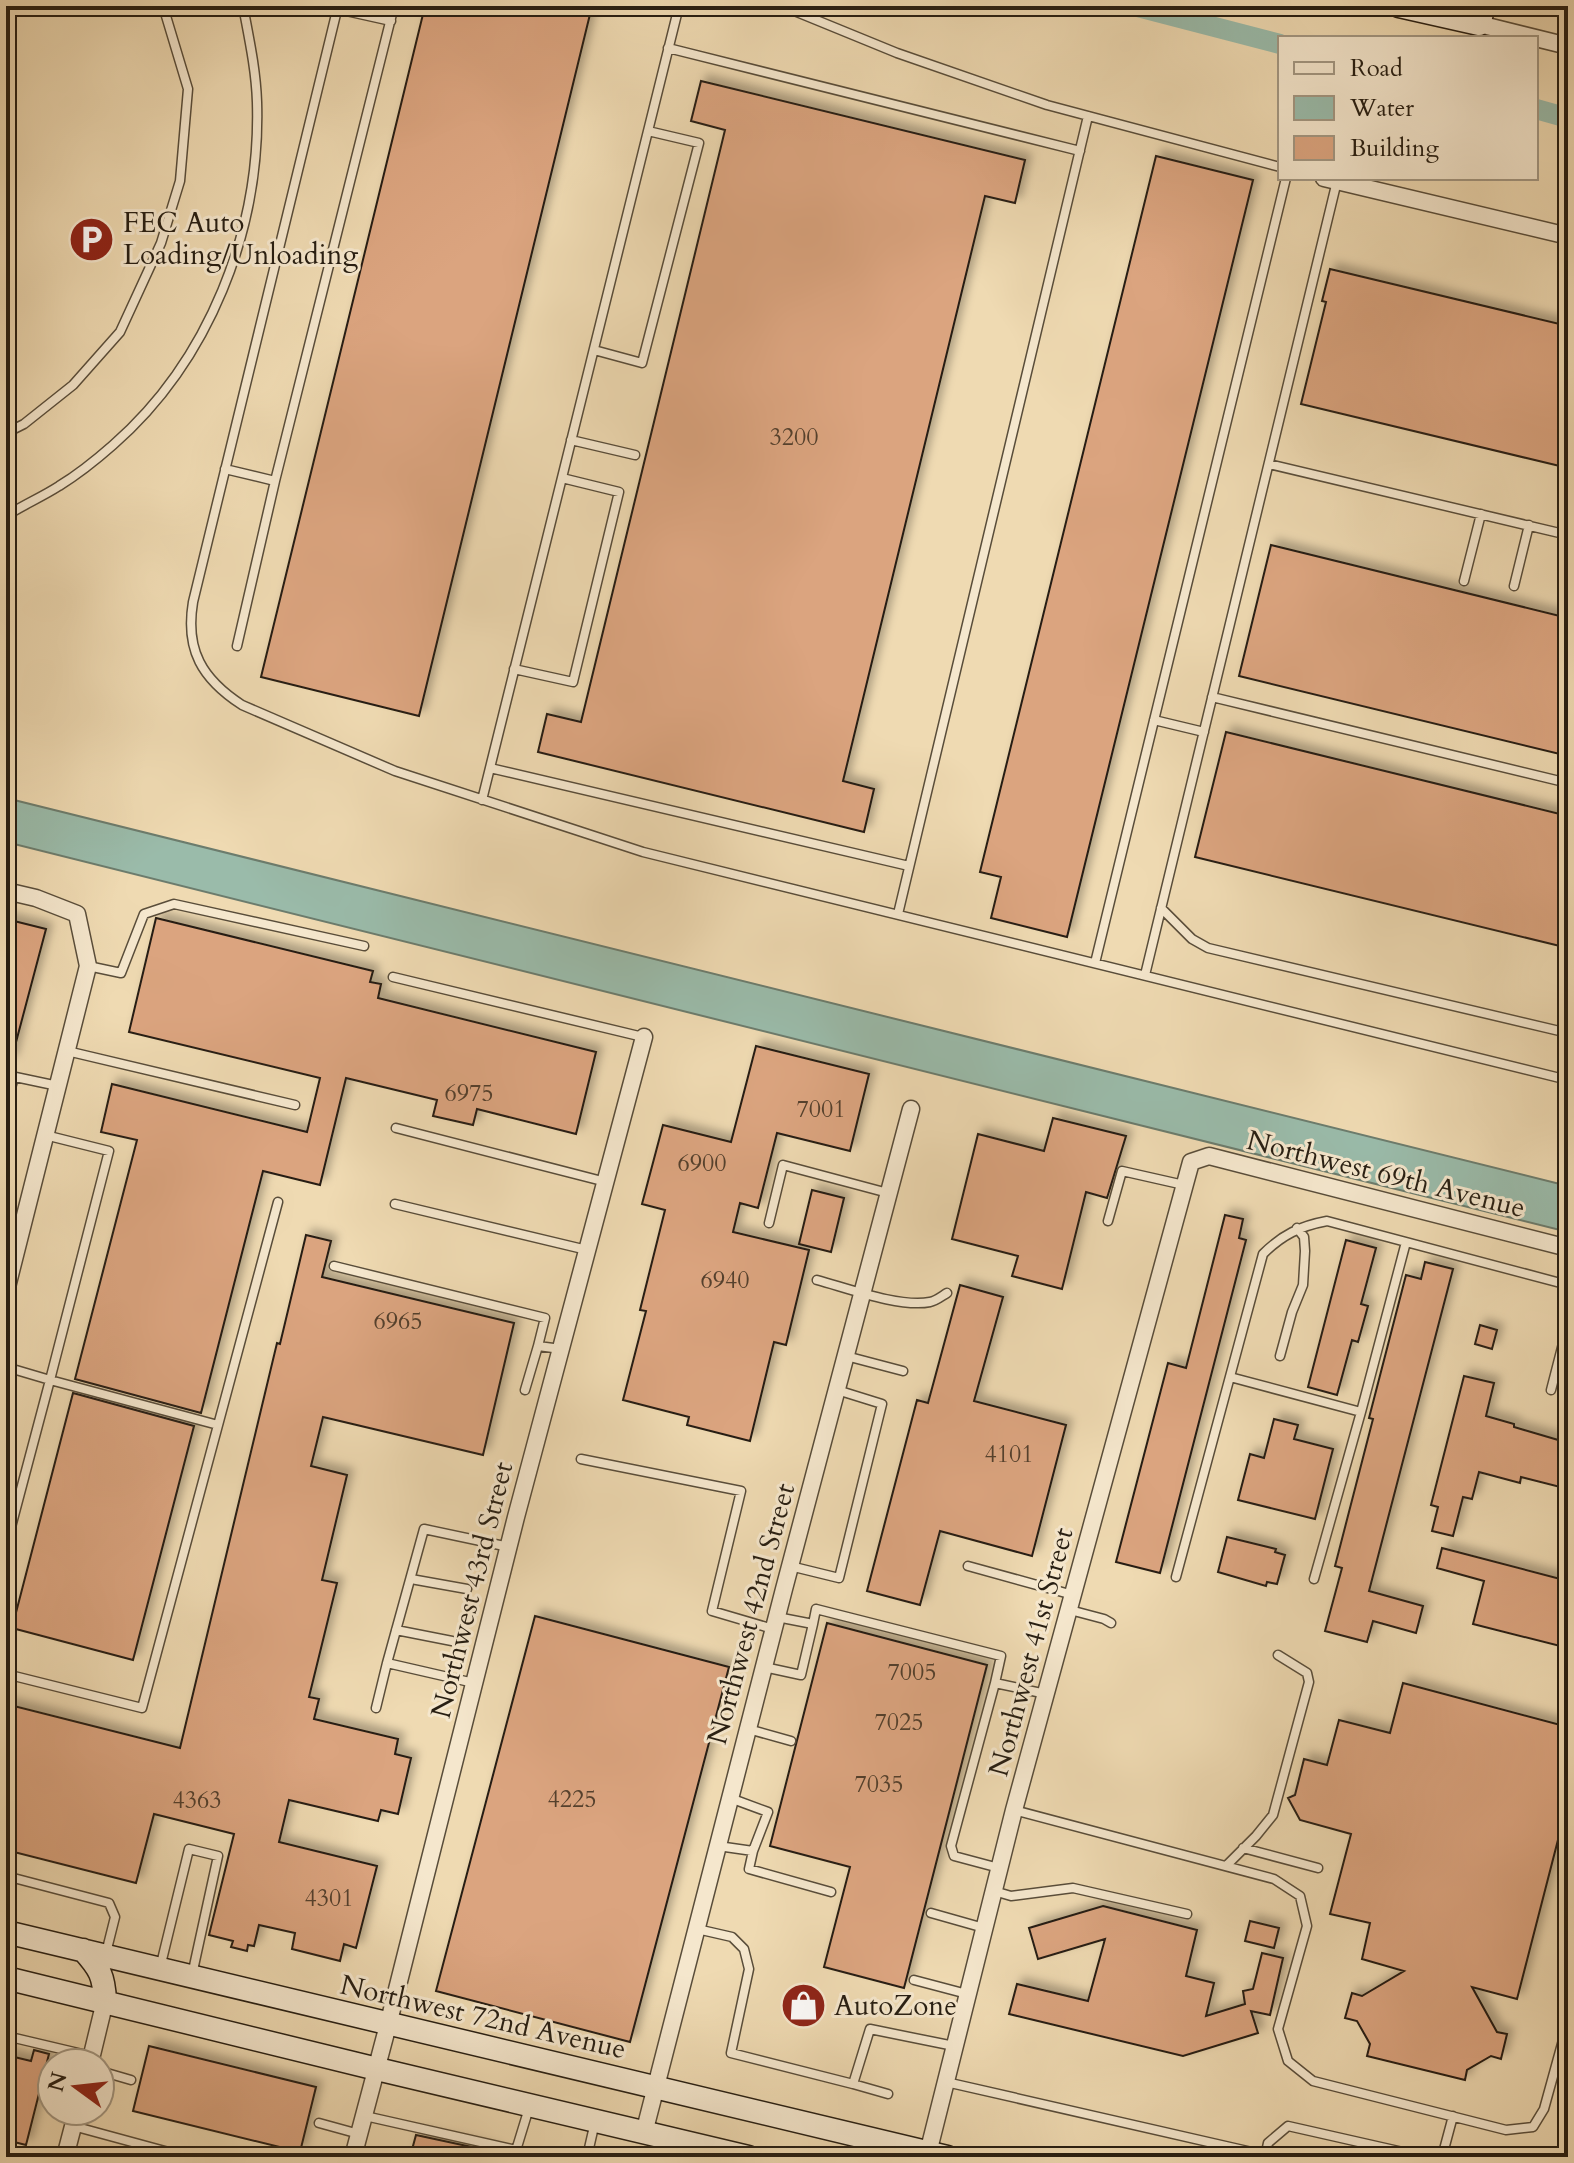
<svg xmlns="http://www.w3.org/2000/svg" width="1574" height="2163" font-family="Cardo,serif">
  <style>
    .water { fill: #9abbaa; stroke: #6c7c6d; stroke-width: 2 }
    .lines { fill: none; stroke-linecap: round; stroke-linejoin: round }
    .canal { stroke: #9abbaa; stroke-width: 20 }
    .building { fill: #dba47f; stroke: #271e12; stroke-width: 2; filter: url(#shadow) }
    .lane-casing { stroke: #594d3a; stroke-width: 11 }
    .street-casing { stroke: #594d3a; stroke-width: 19 }
    .secondary-casing { stroke: #271e12; stroke-width: 25 }
    .path { stroke: #271e12; stroke-width: 3; stroke-dasharray: 6 4; stroke-linecap: butt }
    .lane { stroke: #f5e7cd; stroke-width: 8 }
    .street { stroke: #f5e7cd; stroke-width: 16 }
    .secondary { stroke: #f5e7cd; stroke-width: 22 }
    .labels { text-anchor: middle; dominant-baseline: central; stroke-width: 6; stroke-linejoin: round; paint-order: stroke }
    .number-label { font-size: 24px; fill: #54402d }
    .poi-label { font-size: 28px; fill: #271e12; stroke: #f5e7cd; text-anchor: start }
    .street-label { font-size: 28px; fill: #271e12; stroke: #f5e7cd }
  </style>
  <defs>
    <filter id="shadow"><feDropShadow dx="6" dy="-6" stdDeviation="4" flood-color="#0004"/></filter>
  </defs>
  <rect width="100%" height="100%" fill="#efdab2"/>
  <filter id="stains"><feTurbulence type="fractalNoise" baseFrequency=".0025" numOctaves="4"/><feColorMatrix values="0 0 0 0 .2 0 0 0 0 .09 0 0 0 0 .02 0 0 0 .5 -.17"/></filter>
  <radialGradient id="worn" r=".72"><stop offset=".6" stop-color="#630" stop-opacity="0"/><stop offset="1" stop-color="#630" stop-opacity=".3"/></radialGradient>
  <path class="water" d="M6,798L1568,1186V1232L6,842Z"/>
  <g class="lines">
    <path class="canal" d="M1134,6L1280,44
      M1536,109L1568,118"/>
  </g>
  <path class="building" d="M425,6H592L419,716L261,677Z
    M701,81L1025,160L1015,203L985,196L843,781L874,789L864,832L538,752L547,714L581,722L725,130L691,121Z
    M1156,156L1253,180L1067,937L991,918L1001,877L980,872Z
    M1330,269L1568,326V468L1301,404L1326,302L1322,301Z
    M1271,545L1568,618V756L1239,676Z
    M1226,732L1568,816V948L1195,857Z
    M156,918L373,971L370,982L381,984L378,998L596,1052L576,1134L477,1109L473,1125L433,1116L437,1100L346,1078L320,1185L263,1171L201,1413L75,1379L137,1140L101,1132L112,1084L307,1132L320,1078L129,1032Z
    M6,919L46,929L11,1061H6Z
    M756,1046L869,1074L850,1151L777,1133L758,1208L740,1203L733,1232L809,1250L786,1345L774,1342L750,1441L687,1425L689,1417L623,1400L646,1311L640,1310L665,1210L642,1204L663,1125L731,1142Z
    M1053,1118L1126,1136L1107,1198L1086,1192L1062,1289L1012,1276L1018,1256L952,1239L978,1134L1044,1151Z
    M812,1190L844,1198L831,1252L799,1244Z
    M1225,1215L1243,1219L1239,1238L1246,1240L1160,1573L1116,1562L1168,1363L1186,1368Z
    M306,1235L331,1241L322,1277L514,1323L483,1455L323,1417L311,1466L347,1475L322,1580L337,1583L309,1697L319,1699L314,1719L398,1739L395,1754L411,1758L398,1814L381,1810L378,1821L289,1800L279,1842L377,1866L356,1948L344,1944L340,1961L292,1949L295,1933L259,1925L254,1946L248,1945L247,1951L231,1947L233,1941L209,1935L234,1834L154,1814L136,1883L6,1850V1704L180,1748L277,1343L280,1344Z
    M1346,1240L1376,1248L1361,1304L1368,1306L1358,1342L1352,1340L1337,1395L1308,1387Z
    M1425,1262L1453,1269L1369,1591L1423,1606L1416,1633L1373,1621L1367,1642L1325,1631L1342,1568L1335,1566L1373,1419L1369,1418L1406,1275L1421,1279Z
    M960,1285L1003,1297L974,1401L1066,1425L1032,1556L940,1531L920,1605L867,1591L917,1400L928,1403Z
    M1480,1325L1497,1330L1492,1349L1475,1344Z
    M1464,1376L1494,1383L1486,1416L1514,1424V1427L1565,1442L1563,1449L1568,1451V1489L1521,1477L1520,1483L1479,1472L1472,1499L1463,1497L1453,1536L1432,1531L1438,1507L1431,1505Z
    M73,1393L194,1426L133,1660L12,1628Z
    M1274,1419L1298,1425L1294,1439L1333,1449L1315,1519L1238,1500L1250,1454L1264,1458Z
    M1227,1537L1276,1549L1275,1552L1285,1555L1277,1584L1267,1582L1266,1586L1218,1572Z
    M1442,1548L1568,1581V1648L1473,1624L1484,1581L1437,1568Z
    M535,1616L729,1667L630,2042L436,1991Z
    M827,1623L987,1665L904,1988L824,1967L850,1867L770,1846Z
    M1403,1683L1568,1727V1801L1517,1999L1472,1987L1497,2032L1507,2034L1501,2059L1491,2056L1467,2070L1465,2080L1367,2056L1370,2044L1357,2021L1345,2018L1352,1993L1362,1996L1404,1971L1362,1959L1370,1923L1330,1914L1351,1834L1300,1820L1288,1798L1295,1795L1304,1759L1327,1765L1339,1720L1390,1733Z
    M1103,1906L1197,1930L1186,1976L1214,1983L1206,2016L1245,2004L1243,1991L1253,1989L1262,1953L1283,1958L1270,2015L1251,2011L1258,2033L1183,2056L1009,2014L1017,1984L1088,2001L1105,1939L1038,1959L1029,1928Z
    M1250,1921L1279,1928L1274,1948L1245,1941Z
    M149,2046L316,2087L300,2152L133,2111Z
    M34,2050L49,2054L26,2145L6,2140V2055L31,2061Z
    M416,2135L495,2152L494,2157H410Z"/>
  <g class="lines">
    <defs>
      <path id="lane" d="M338,6L193,602C185,650 202,679 242,705L395,771L643,852L1568,1080
        M782,6L897,53L1047,105L1280,167
        M337,9L391,21
        M668,48L1080,151
        M594,350L642,363L699,143L648,131
        M6,433L24,424L73,385L120,332L161,243L180,181L188,89L163,6
        M571,440L635,455
        M1269,464L1568,535
        M225,469L275,481L394,6
        M6,516C23,505 42,497 59,486C77,475 96,460 113,445C209,361 261,230 257,102C256,70 249,38 243,6
        M1464,581L1481,514
        M1514,586L1529,525
        M1565,597L1568,585
        M237,646L275,481
        M514,669L573,682L619,492L562,478
        M1212,697L1568,783
        M1154,720L1204,732
        M490,768L909,866
        M482,800L679,6
        M1161,908L1192,939L1208,948L1568,1033
        M898,914L1088,116
        M1095,963L1286,178
        M88,966L121,973L144,914L174,904L364,946
        M1145,975L1337,181
        M393,977L643,1037
        M67,1051L295,1105
        M6,1075L58,1086
        M6,1106L14,1077
        M396,1128L606,1182
        M395,1204L587,1250
        M1108,1221L1122,1171L1184,1185
        M769,1223L783,1165L888,1193
        M334,1266L545,1318L538,1346
        M817,1280C847,1288 900,1308 930,1302C936,1301 942,1296 947,1293
        M846,1356L903,1371
        M1280,1356L1292,1312L1303,1285L1305,1251L1304,1237L1297,1228
        M6,1367L50,1380L109,1151L45,1135
        M1230,1377L1361,1412
        M525,1390L538,1346L561,1349
        M1551,1390L1568,1324
        M581,1459L741,1491L712,1611L773,1629
        M6,1546L50,1380L218,1425
        M790,1566L839,1578L882,1404L837,1390
        M968,1566L1073,1595
        M1176,1577L1263,1254C1282,1235 1300,1226 1327,1221L1568,1285
        M411,1579L467,1589
        M1314,1579L1361,1412L1406,1242
        M1070,1610L1104,1619L1111,1623
        M777,1617L813,1624L816,1609L1001,1656L995,1683
        M396,1630L452,1641
        M387,1663L424,1529L509,1547
        M764,1667L801,1675L813,1624
        M6,1674L142,1708L278,1202
        M376,1708L387,1663L474,1683
        M748,1729L791,1741
        M730,1798L768,1812L753,1851
        M1014,1810L1274,1879L1300,1896L1307,1926L1278,2029L1288,2061L1313,2081L1506,2130L1533,2127L1544,2109L1568,2022
        M718,1846L753,1851L749,1869L831,1892
        M1243,1848L1318,1868
        M1226,1866L1256,1836L1273,1815L1309,1682L1307,1673L1278,1655
        M999,1868L954,1856L951,1846L995,1683L1046,1694
        M6,1876L109,1903L115,1917L106,1953
        M994,1891L1011,1896L1073,1888L1187,1914
        M931,1913L984,1928
        M697,1929L732,1937L744,1949L749,1969L731,2053L853,2084
        M160,1968L189,1849L218,1856L192,1975
        M914,1980L967,1994
        M6,2036L91,2056
        M100,2071L131,2080
        M946,2082L1265,2155
        M888,2094L853,2084L870,2029L954,2046
        M365,2116L516,2150
        M319,2123L359,2134
        M73,2126L187,2157
        M13,2157H15
        M514,2157L529,2108
        M587,2157L595,2122
        M665,2157L669,2139
        M1265,2157L1268,2143L1288,2126L1425,2157
        M1442,2157L1453,2116"/>
      <path id="street" d="M1479,24L1568,46
        M1324,178L1568,236
        M6,891L36,898L77,914L88,966L6,1291
        M90,2063L105,2001
        M644,2133L784,1589L911,1109
        M65,2157L77,2111
        M353,2157L388,2025L516,1517L644,1037
        M927,2157L1014,1810L1191,1162L1209,1156L1568,1248"/>
      <path id="secondary" d="M1399,6L1479,24L1484,6
        M6,1932L947,2157
        M83,1950C100,1969 104,1976 105,2001
        M6,1978L377,2069L748,2157"/>
    </defs>
    <use href="#lane" class="lane-casing"/>
    <use href="#street" class="street-casing"/>
    <use href="#secondary" class="secondary-casing"/>
    <path class="path" d="M1308,6L1364,10L1379,14"/>
    <use href="#lane" class="lane"/>
    <use href="#street" class="street"/>
    <use href="#secondary" class="secondary"/>
  </g>
  <defs>
    <symbol id="parking-disc" viewBox="-11 -11 22 22"><circle r="9.5" fill="#8f2418" stroke="#f5e7cd"/><path d="M-3.5-5.5H1a3.5 3.5 0 0 1 0 7H-1V5.5H-3.5ZM-1-3.4V-.6H.8a1.4 1.4 0 0 0 0-2.8Z" fill="#fff"/></symbol>
    <symbol id="shop-disc" viewBox="-11 -11 22 22"><circle r="9.5" fill="#8f2418" stroke="#f5e7cd"/><path d="M-5-2.5h2.3a2.7 3.5 0 0 1 5.4 0H5L5.5 6h-11ZM-1.5-2.5h3a1.5 2.3 0 0 0-3 0Z" fill="#fff"/></symbol>
  </defs>
  <g fill-rule="evenodd">
    <use href="#parking-disc" x="66" y="214" width="51" height="51"/>
    <use href="#shop-disc" x="778" y="1980" width="51" height="51"/>
  </g>
  <g class="labels">
    <g class="number-label">
      <text x="794" y="437">3200</text>
      <text x="469" y="1093">6975</text>
      <text x="821" y="1109">7001</text>
      <text x="702" y="1163">6900</text>
      <text x="725" y="1280">6940</text>
      <text x="398" y="1321">6965</text>
      <text x="1009" y="1454">4101</text>
      <text x="912" y="1672">7005</text>
      <text x="899" y="1722">7025</text>
      <text x="879" y="1784">7035</text>
      <text x="572" y="1799">4225</text>
      <text x="197" y="1800">4363</text>
      <text x="329" y="1898">4301</text>
    </g>
    <g class="poi-label">
      <text x="123" y="223">FEC Auto<tspan x="123" dy="32">Loading/Unloading</tspan></text>
      <text x="834" y="2006">AutoZone</text>
    </g>
    <g class="street-label">
      <text transform="translate(1386 1174) rotate(14)">Northwest 69th Avenue</text>
      <text transform="translate(472 1590) rotate(-76)">Northwest 43rd Street</text>
      <text transform="translate(751 1614) rotate(-75)">Northwest 42nd Street</text>
      <text transform="translate(1031 1652) rotate(-75)">Northwest 41st Street</text>
      <text transform="translate(483 2017) rotate(13)">Northwest 72nd Avenue</text>
    </g>
  </g>
  <rect width="1574" height="2163" fill="none" stroke="#efdab2" stroke-width="32"/>
  <rect x="8" y="8" width="1558" height="2147" fill="none" stroke="#271e12" stroke-width="4"/>
  <rect x="16" y="16" width="1542" height="2131" fill="none" stroke="#271e12" stroke-width="2"/>
  <rect x="1278" y="36" width="260" height="144" fill="#f5e7cd" stroke="#a39782" stroke-width="2"/>
  <rect x="1294" y="62" width="40" height="12" fill="#f5e7cd" stroke="#a39782" stroke-width="2"/>
  <text x="1350" y="76" font-size="24" fill="#271e12">Road</text>
  <rect x="1294" y="96" width="40" height="24" fill="#9abbaa" stroke="#a39782" stroke-width="2"/>
  <text x="1350" y="116" font-size="24" fill="#271e12">Water</text>
  <rect x="1294" y="136" width="40" height="24" fill="#dba47f" stroke="#a39782" stroke-width="2"/>
  <text x="1350" y="156" font-size="24" fill="#271e12">Building</text>
  <g transform="translate(76 2087) rotate(285)"><circle r="38" fill="#f5e7cd" stroke="#a39782" stroke-width="2"/>
  <path d="M0-6L14 30L0 20L-14 30Z" fill="#8f2418"/>
  <text y="-12" font-size="22" font-weight="bold" text-anchor="middle" fill="#271e12">N</text>
  </g>
  <rect width="100%" height="100%" filter="url(#stains)"/>
  <rect width="100%" height="100%" fill="url(#worn)"/>
</svg>
